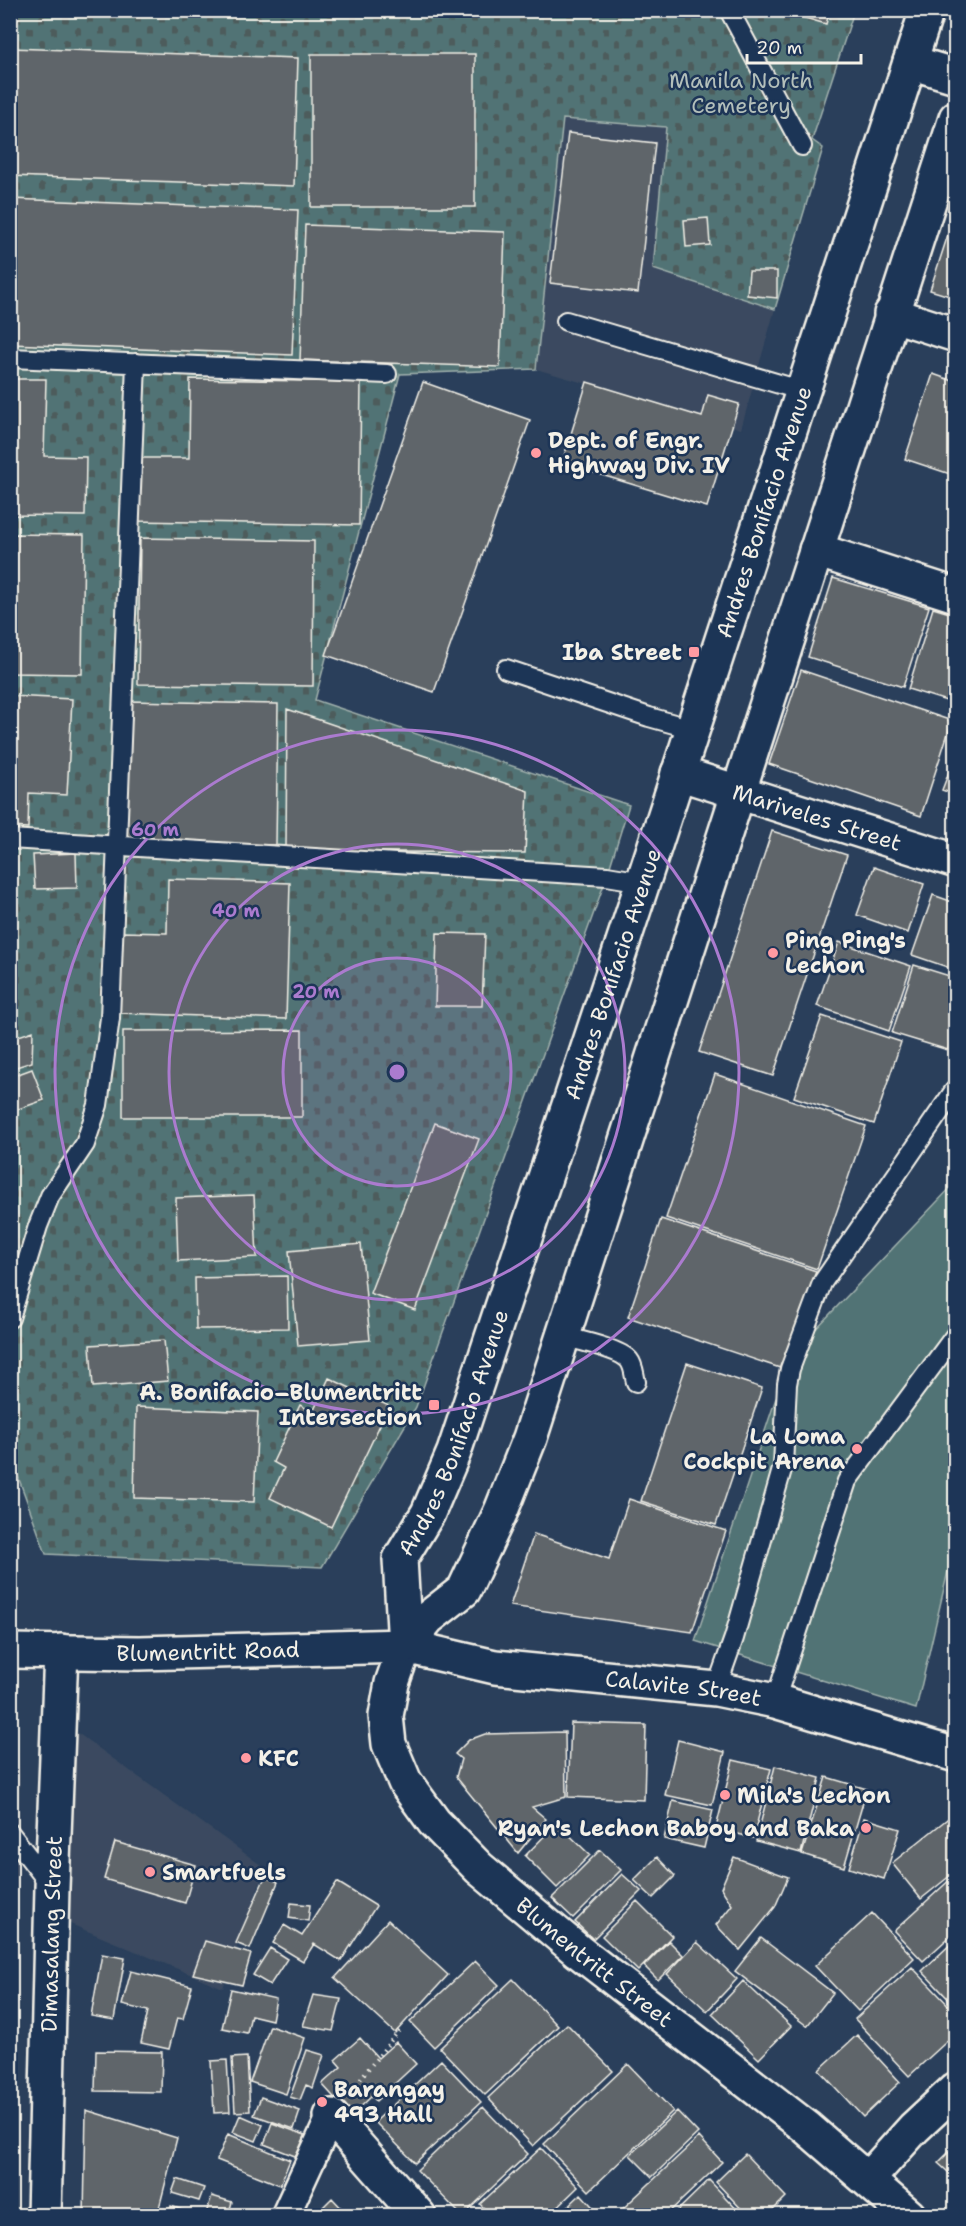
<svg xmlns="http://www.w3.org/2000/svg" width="966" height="2226" font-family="'Shantell Sans',sans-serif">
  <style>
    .built { fill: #3a4a60 }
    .grass { fill: #517374; stroke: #a2b2ae; stroke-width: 1.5 }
    .cemetery { fill: url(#cemetery-stones); stroke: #a2b2ae; stroke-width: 1.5 }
    .building { fill: #5e656a; stroke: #f4f1e8; stroke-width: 1.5 }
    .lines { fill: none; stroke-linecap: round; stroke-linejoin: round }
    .service-casing { stroke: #f4f1e8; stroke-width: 22 }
    .pedestrian-casing { stroke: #f4f1e8; stroke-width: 32 }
    .minor-casing { stroke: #f4f1e8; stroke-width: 38 }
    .tertiary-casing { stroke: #f4f1e8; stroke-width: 38 }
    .secondary-casing { stroke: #f4f1e8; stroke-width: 38 }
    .primary-casing { stroke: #f4f1e8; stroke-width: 38 }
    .path { stroke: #f4f1e8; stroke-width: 4; stroke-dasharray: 1.5 4.5; stroke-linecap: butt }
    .service { stroke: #1d3557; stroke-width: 18 }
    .pedestrian { stroke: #1d3557; stroke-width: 27 }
    .minor { stroke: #1d3557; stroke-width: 33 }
    .tertiary { stroke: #1d3557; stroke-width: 33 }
    .secondary { stroke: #1d3557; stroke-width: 33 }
    .primary { stroke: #1d3557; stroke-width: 33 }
    .ring { fill: none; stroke: #ab7bcf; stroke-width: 3 }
    .poi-dot { fill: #ff9aa2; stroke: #1d3557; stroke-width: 2 }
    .labels { text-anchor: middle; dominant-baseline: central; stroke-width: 5; stroke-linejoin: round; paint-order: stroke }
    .park-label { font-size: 22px; fill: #b3bfba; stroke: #1d3557 }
    .poi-label { font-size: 22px; font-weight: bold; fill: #f4f1e8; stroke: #1d3557; text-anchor: start }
    .street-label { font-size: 22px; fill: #f4f1e8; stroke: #1d3557 }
    .centre { fill: #ab7bcf; stroke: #1d3557; stroke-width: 3 }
    .ring-label { font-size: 18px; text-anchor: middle; font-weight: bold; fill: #ab7bcf; stroke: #1d3557; stroke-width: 5; stroke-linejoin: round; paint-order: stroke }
  </style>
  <defs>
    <pattern id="cemetery-stones" width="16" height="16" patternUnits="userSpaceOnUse" patternTransform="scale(1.5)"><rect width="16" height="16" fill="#517374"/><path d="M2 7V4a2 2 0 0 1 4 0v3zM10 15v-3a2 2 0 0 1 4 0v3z" fill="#4d5b5b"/></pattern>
  </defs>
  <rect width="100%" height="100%" fill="#2a3f5b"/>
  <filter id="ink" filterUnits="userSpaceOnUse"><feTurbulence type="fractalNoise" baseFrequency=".0167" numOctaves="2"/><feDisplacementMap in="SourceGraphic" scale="12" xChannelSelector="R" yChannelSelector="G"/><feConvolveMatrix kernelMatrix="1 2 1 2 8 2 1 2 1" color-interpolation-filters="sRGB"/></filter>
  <g filter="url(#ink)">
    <path class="built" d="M563,119L666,127L653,269L775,309L741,429L536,369Z
      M10,1706H14L20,1777L14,1985L11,1991Z
      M65,1724L265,1868L223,1988L61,1920Z"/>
    <path class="grass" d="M955,1183V1541L916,1709L695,1641L790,1356Z"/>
    <path class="cemetery" d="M11,11H854L812,140L823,148L775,309L653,269L666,127L563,119L536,369L400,374L315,700L629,805L607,876L416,1407L322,1567L46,1554L11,1457Z"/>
    <path class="building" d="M800,10H830L826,24L798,16Z
      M10,48L298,58L294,186L10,176Z
      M311,54H475V207H311Z
      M568,133L655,143L638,293L550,283Z
      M10,199L298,210L292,355L10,344Z
      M956,210V298L930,290Z
      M708,218L710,245L686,247L684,220Z
      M305,225L505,232L500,367L300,360Z
      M749,271H777V298L747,295Z
      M933,374L956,382V476L905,459Z
      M10,379H46L44,456L86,457L85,516L10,515Z
      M190,379L361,382L359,525L134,521L135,458H189Z
      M423,382L530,420L434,692L326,655Z
      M587,382L702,417L708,395L739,404L707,507L562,463Z
      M10,534L84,535L82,674L10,673Z
      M140,538L314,541L313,686L138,684Z
      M833,578L929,607L903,687L808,657Z
      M933,608L956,615V704L908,689Z
      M801,670L952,721L921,816L769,764Z
      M10,696L72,699L67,795L29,793L28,828L10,827Z
      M128,701L278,704L276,845L126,842Z
      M287,709L528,791L525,853L286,851Z
      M956,754V795L942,790Z
      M772,831L847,855L773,1076L699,1052Z
      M76,853L77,888L35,889L33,855Z
      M10,855H13L12,893H10Z
      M874,867L924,884L908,933L857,915Z
      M168,879L290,883L286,1019L119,1013L121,932L167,933Z
      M933,895L956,903V970L912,955Z
      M437,933L485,934L482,1006H435Z
      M839,942L911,966L889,1031L817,1006Z
      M914,965L956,978V1026L948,1050L892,1033Z
      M822,1016L901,1042L874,1124L794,1097Z
      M302,1030V1117H123V1031Z
      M33,1031L32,1062L10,1069V1039Z
      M32,1069L44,1100L10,1112V1077Z
      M715,1074L866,1126L817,1269L666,1218Z
      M435,1123L479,1139L415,1310L370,1293Z
      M254,1195L257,1257L178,1261L176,1198Z
      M661,1219L816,1271L783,1369L628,1317Z
      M361,1244L370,1340L298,1346L289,1251Z
      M287,1276L288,1328L196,1329L195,1278Z
      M164,1340L168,1381L93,1387L90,1345Z
      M687,1363L762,1388L716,1525L641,1501Z
      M329,1378L389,1406L331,1527L270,1498L284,1468L273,1462L300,1405L313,1412Z
      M136,1407L258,1412L254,1502L134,1498Z
      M629,1499L726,1531L692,1632L510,1606L534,1534L609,1559Z
      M571,1723L646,1725L644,1800L568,1797Z
      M565,1732L566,1797L532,1807L546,1819L518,1853L456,1777L461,1759L455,1754L469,1740L485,1734Z
      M678,1740L725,1752L712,1805L665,1795Z
      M733,1760L771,1769L753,1838L716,1828Z
      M775,1766L820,1778L801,1853L756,1841Z
      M826,1777L867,1789L844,1867L802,1854Z
      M673,1801L713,1810L704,1848L664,1839Z
      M951,1816L956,1822V1871L921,1899L892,1863Z
      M864,1818L900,1829L884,1879L849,1868Z
      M557,1823L590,1855L557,1888L525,1856Z
      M115,1842L196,1865L185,1903L104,1879Z
      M600,1850L621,1870L573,1918L552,1898Z
      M657,1857L675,1876L653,1898L634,1880Z
      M734,1857L788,1877L775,1907L740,1950L716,1925L732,1905L721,1888Z
      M622,1874L641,1891L593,1939L575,1922Z
      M954,1876L956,1878V1931L923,1961L894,1931Z
      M265,1877L278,1882L250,1949L236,1943Z
      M337,1882L376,1906L341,1961L314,1944L303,1961L273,1943L284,1925L302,1936Z
      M637,1901L672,1936L638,1971L602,1936Z
      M291,1903L310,1905L308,1921L289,1918Z
      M872,1913L914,1958L858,2011L815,1966Z
      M388,1920L448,1975L395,2033L335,1978Z
      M761,1938L833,1993L807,2026L735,1971Z
      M956,1939V2007L922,1971Z
      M205,1941L251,1954L242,1985L193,1974Z
      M669,1941L683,1955L658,1980L644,1966Z
      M697,1942L737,1979L707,2011L667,1974Z
      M270,1948L287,1959L270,1985L253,1975Z
      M102,1954L125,1958L114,2020L91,2016Z
      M475,1961L499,1985L434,2047L410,2022Z
      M912,1967L956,2013V2033L909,2076L855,2019Z
      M131,1971L192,1986L183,2019L177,2018L169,2049L141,2043L148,2011L122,2005Z
      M513,1979L558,2026L485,2095L440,2048Z
      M743,1981L791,2026L759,2059L712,2014Z
      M231,1989L276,1999L272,2020L251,2015L247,2033L222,2028Z
      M313,1995L341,1999L333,2031L303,2026Z
      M567,2024L613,2071L533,2146L488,2098Z
      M270,2026L305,2038L286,2094L250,2082Z
      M857,2035L900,2082L863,2117L819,2070Z
      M360,2038L378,2058L396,2042L416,2064L376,2101L372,2096L351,2116L322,2084L341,2067L335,2060Z
      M307,2050L324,2055L313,2088L306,2085L300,2100L290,2097Z
      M96,2051L162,2052L161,2092L95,2091Z
      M247,2057L250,2111L235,2112L232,2058Z
      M227,2060L230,2112L214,2113L211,2061Z
      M441,2060L481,2102L415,2163L375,2122Z
      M628,2064L673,2111L589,2191L544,2144Z
      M261,2097L300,2111L294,2129L254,2115Z
      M483,2107L528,2154L462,2216L417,2170Z
      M86,2110L177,2138L157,2216H84Z
      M677,2111L698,2133L652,2177L630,2155Z
      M240,2115L263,2125L256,2141L233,2132Z
      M272,2123L308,2136L300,2158L264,2144Z
      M228,2134L290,2160L280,2185L217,2160Z
      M699,2137L722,2162L665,2216H615Z
      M956,2145V2179L938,2163Z
      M541,2148L578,2187L548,2216H491L480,2204Z
      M745,2154L786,2197L767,2216H748L716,2182Z
      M177,2179L204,2188L199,2201L172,2193Z
      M709,2180L743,2216H672Z
      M581,2194L601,2216H558Z
      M212,2196L232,2202L228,2216H215L206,2213Z
      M332,2198L349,2216H314Z
      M171,2206L197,2215V2216H168Z
      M247,2209L263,2214L262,2216H245Z"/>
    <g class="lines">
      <defs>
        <path id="service" d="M729,10L802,146
          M566,321L803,391
          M10,358L387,374
          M506,669L649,717L692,729
          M10,839L607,876L643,882
          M10,1318L38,1226L50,1196L85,1144L98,1105L110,1018L136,363
          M562,1336C577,1340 620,1349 629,1360C634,1366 634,1375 636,1382
          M716,1689L734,1638L783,1466L787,1384L790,1369L822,1283L954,1091
          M775,1701L847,1481L956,1334
          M10,1833L51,1886"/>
        <path id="pedestrian" d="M285,2216L331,2116"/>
        <g id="minor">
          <path d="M910,62L956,76"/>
          <path d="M891,314L956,335"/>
          <path d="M816,550L956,595"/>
          <path id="s1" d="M678,773L956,861"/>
          <path d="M331,2116L419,2216"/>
        </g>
        <g id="tertiary">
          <path id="s2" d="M405,1646L495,1667L716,1689L775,1701L956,1755"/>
          <path d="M868,2179L914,2128L956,2089"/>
        </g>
        <g id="secondary">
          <path id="s3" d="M405,1646L392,1683L386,1716L389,1744L405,1782L434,1822L479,1868L578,1951L806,2127L909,2216"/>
        </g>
        <g id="primary">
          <path id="s4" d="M405,1646L400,1559L428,1513L454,1452L643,882L927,10"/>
          <path d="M405,1646L428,1618L464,1590L501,1511L530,1438L956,118"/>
          <path id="s5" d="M10,1651L139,1653L405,1646"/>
          <path id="s6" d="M44,2216L52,1888L61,1651"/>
        </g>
      </defs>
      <use href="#service" class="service-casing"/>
      <use href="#pedestrian" class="pedestrian-casing"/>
      <use href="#minor" class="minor-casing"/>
      <use href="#tertiary" class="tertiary-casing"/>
      <use href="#secondary" class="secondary-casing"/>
      <use href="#primary" class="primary-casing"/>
      <path class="path" d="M353,2088L401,2028"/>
      <use href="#service" class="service"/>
      <use href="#pedestrian" class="pedestrian"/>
      <use href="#minor" class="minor"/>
      <use href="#tertiary" class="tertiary"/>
      <use href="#secondary" class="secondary"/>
      <use href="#primary" class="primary"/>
    </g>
  </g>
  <circle cx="397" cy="1072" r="114" fill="#ab7bcf" fill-opacity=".12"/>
  <g class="ring">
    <circle cx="397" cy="1072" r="114"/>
    <circle cx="397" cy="1072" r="228"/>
    <circle cx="397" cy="1072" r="342"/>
  </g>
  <g class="poi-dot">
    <circle cx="536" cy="453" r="6"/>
    <rect x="688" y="646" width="12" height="12" rx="3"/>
    <circle cx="773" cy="953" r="6"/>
    <rect x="428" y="1399" width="12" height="12" rx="3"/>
    <circle cx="857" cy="1449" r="6"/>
    <circle cx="246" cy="1758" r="6"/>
    <circle cx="725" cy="1795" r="6"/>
    <circle cx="866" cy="1828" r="6"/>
    <circle cx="150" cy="1872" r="6"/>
    <circle cx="322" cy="2102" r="6"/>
  </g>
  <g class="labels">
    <g class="park-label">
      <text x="741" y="80">Manila North<tspan x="741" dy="25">Cemetery</tspan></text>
    </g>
    <g class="poi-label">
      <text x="548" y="440">Dept. of Engr.<tspan x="548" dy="25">Highway Div. IV</tspan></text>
      <text x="682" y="652" text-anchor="end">Iba Street</text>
      <text x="785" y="940">Ping Ping's<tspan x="785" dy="25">Lechon</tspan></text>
      <text x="422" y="1392" text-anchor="end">A. Bonifacio–Blumentritt<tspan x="422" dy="25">Intersection</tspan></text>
      <text x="845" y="1436" text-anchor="end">La Loma<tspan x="845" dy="25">Cockpit Arena</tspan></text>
      <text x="258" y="1758">KFC</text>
      <text x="737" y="1795">Mila's Lechon</text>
      <text x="854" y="1828" text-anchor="end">Ryan's Lechon Baboy and Baka</text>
      <text x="162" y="1872">Smartfuels</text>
      <text x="334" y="2089">Barangay<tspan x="334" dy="25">493 Hall</tspan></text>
    </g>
    <g class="street-label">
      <text stroke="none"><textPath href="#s4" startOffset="1197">Andres Bonifacio Avenue</textPath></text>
      <text stroke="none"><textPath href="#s1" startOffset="146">Mariveles Street</textPath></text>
      <text stroke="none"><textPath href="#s4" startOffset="711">Andres Bonifacio Avenue</textPath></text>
      <text stroke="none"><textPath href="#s4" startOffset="225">Andres Bonifacio Avenue</textPath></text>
      <text stroke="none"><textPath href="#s5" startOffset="198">Blumentritt Road</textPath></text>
      <text stroke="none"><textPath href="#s2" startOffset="282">Calavite Street</textPath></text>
      <text stroke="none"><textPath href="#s6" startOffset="282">Dimasalang Street</textPath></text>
      <text stroke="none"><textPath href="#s3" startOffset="405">Blumentritt Street</textPath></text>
    </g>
  </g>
  <circle cx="397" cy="1072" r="9" class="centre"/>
  <g class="ring-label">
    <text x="155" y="836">60 m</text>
    <text x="236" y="917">40 m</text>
    <text x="316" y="998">20 m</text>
  </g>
  <rect width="966" height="2226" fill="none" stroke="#1d3557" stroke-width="36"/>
  <rect x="18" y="18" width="930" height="2190" fill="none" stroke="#f4f1e8" stroke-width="2" filter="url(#ink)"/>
  <path d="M747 54v9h114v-9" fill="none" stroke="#f4f1e8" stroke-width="3"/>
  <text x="756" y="54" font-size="18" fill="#f4f1e8" stroke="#1d3557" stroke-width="4.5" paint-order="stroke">20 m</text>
</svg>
